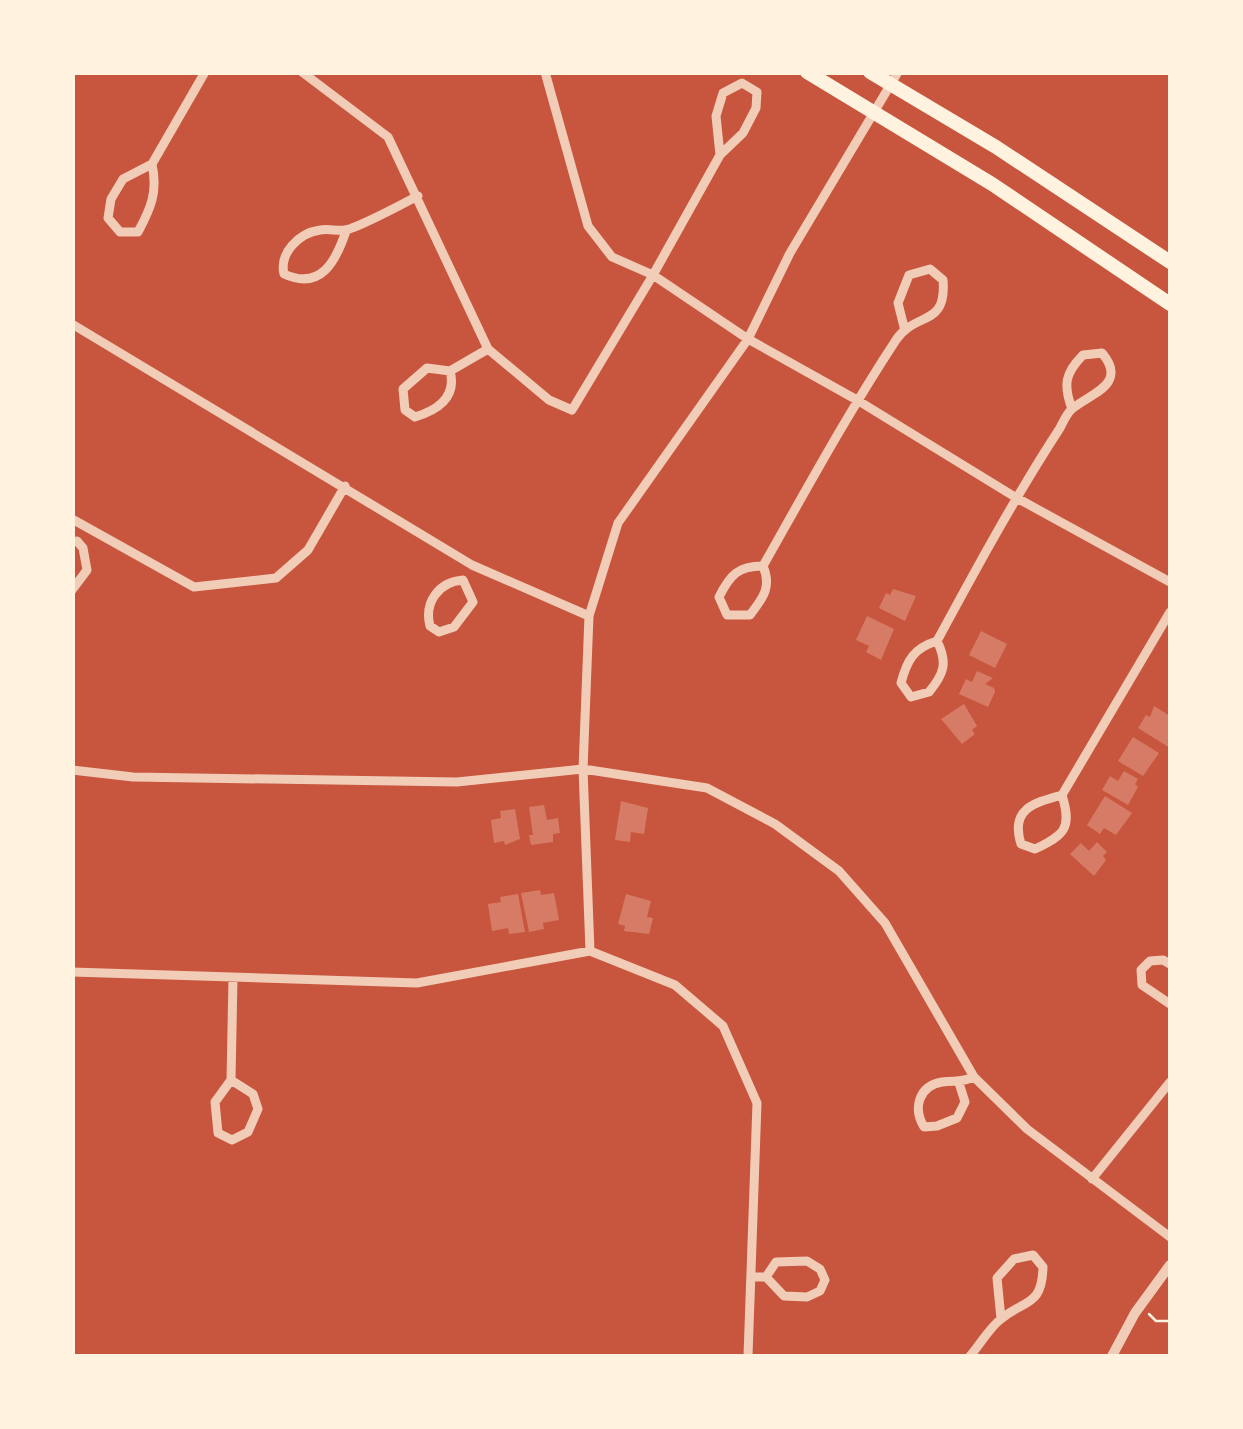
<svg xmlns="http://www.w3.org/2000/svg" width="1243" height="1429" font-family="Lora,serif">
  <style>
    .building { fill: #d67c66 }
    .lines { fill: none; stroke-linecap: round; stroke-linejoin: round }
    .path { stroke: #fff3e0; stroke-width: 2.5 }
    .minor { stroke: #f1ccb7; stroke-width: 9 }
    .tertiary { stroke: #f1ccb7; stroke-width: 10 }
    .primary { stroke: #fff3e0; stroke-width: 14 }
  </style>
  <rect width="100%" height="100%" fill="#c8553d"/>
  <path class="building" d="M893,589L916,596L905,621L879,608L886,593L890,595Z
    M867,616L894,629L881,660L866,652L869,646L856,640Z
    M981,631L1007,644L995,668L969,655Z
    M977,671L993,678L985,684L994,688L995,692L988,707L959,694L966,679L972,682Z
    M964,704L977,726L972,730L975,734L962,744L941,719Z
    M1154,706L1170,716V748L1138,728L1146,715L1150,717Z
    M1133,737L1159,753L1143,776L1118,761Z
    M1124,771L1138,779L1135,784L1138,787L1128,805L1102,790L1110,776L1118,781Z
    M1105,796L1132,813L1116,835L1104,828L1100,834L1087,825Z
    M621,801L648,808L644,834L631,832L630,842L615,840Z
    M544,805L547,820L558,818L560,833L553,834V842L531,845L529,835H533L529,807Z
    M515,809L520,839L505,845L504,841L494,843L491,820L501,818L500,811Z
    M1097,842L1107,852L1103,856L1106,860L1094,876L1070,854L1081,843L1089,851Z
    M540,890L541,895L554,893L559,920L543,923L544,929L529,932L521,893Z
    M518,894L525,932L509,934L508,928L492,931L488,904L501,902L500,897Z
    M626,894L651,901L647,917L653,918L649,934L624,931L625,926L618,924Z"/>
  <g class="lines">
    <path class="path" d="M1149,1314L1156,1321H1170"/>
    <path class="minor" d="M302,72L388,137L488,349L549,400L572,410L653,275L720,155L743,133L756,108L757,92L742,83L723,93L716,116L720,155
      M545,72L588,226L612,257L653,275L748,339L857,400L1015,497L1170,582
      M152,164C158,192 151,208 138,232H120L108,218L111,199L123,179L152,164L205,72
      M346,231C336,261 321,291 284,274C279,253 299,233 320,230C331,228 341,233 352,228C375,219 396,207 418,196
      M72,324L472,565L589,616
      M450,371C457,397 438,410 415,417L405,410L403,389L427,368L450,371L488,349
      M72,519L194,587L276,578L308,550L345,486
      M763,566C738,566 730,575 719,597L727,615H750C763,598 772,587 763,566C806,490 848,413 896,340C915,311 947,328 943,280L930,269L909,275L898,303L904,327
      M463,580L473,602L454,627L439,632L430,626C424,603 438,582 463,580Z
      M72,590L87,570L83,548L77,541
      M937,641C948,663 944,674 929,692L911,697L901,683C907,660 914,648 937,641C976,569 1015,497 1060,428C1063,422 1067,413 1072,409C1089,394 1129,385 1102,353L1083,355C1065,373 1063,385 1072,409
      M72,770L133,777L457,782L583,769L707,788L775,824L839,871L885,923L974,1077L1027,1129L1170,1237
      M1062,795C1072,828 1065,835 1035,849L1021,844C1010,809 1033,803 1062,795L1170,612
      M590,951L583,769L589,616L618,523L748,339L790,253L898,72
      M1170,964L1163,960L1150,961L1141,970L1142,985L1170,1004
      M72,972L417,983L590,951L675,985L723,1026L757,1103L748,1356
      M231,1080L253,1094L258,1109L248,1132L232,1140L218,1133L215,1102L231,1080L233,978
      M959,1083L965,1102L957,1118L937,1126L924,1127C913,1109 918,1086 942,1082C955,1080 960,1083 974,1077
      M1092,1179L1170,1082
      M751,1277H766L784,1296L807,1297L820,1291L825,1280L820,1269L807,1261L776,1262L766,1277
      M970,1356C980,1345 989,1328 1001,1319C1025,1299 1042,1307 1043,1267L1033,1255L1014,1259L997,1278L1001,1319"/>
    <path class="tertiary" d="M1112,1356L1135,1313L1170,1265"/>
    <path class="primary" d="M807,72L992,184L1170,304
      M870,72L996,147L1170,262"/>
  </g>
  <rect width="1243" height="1429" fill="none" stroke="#fff3e0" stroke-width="150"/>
</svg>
